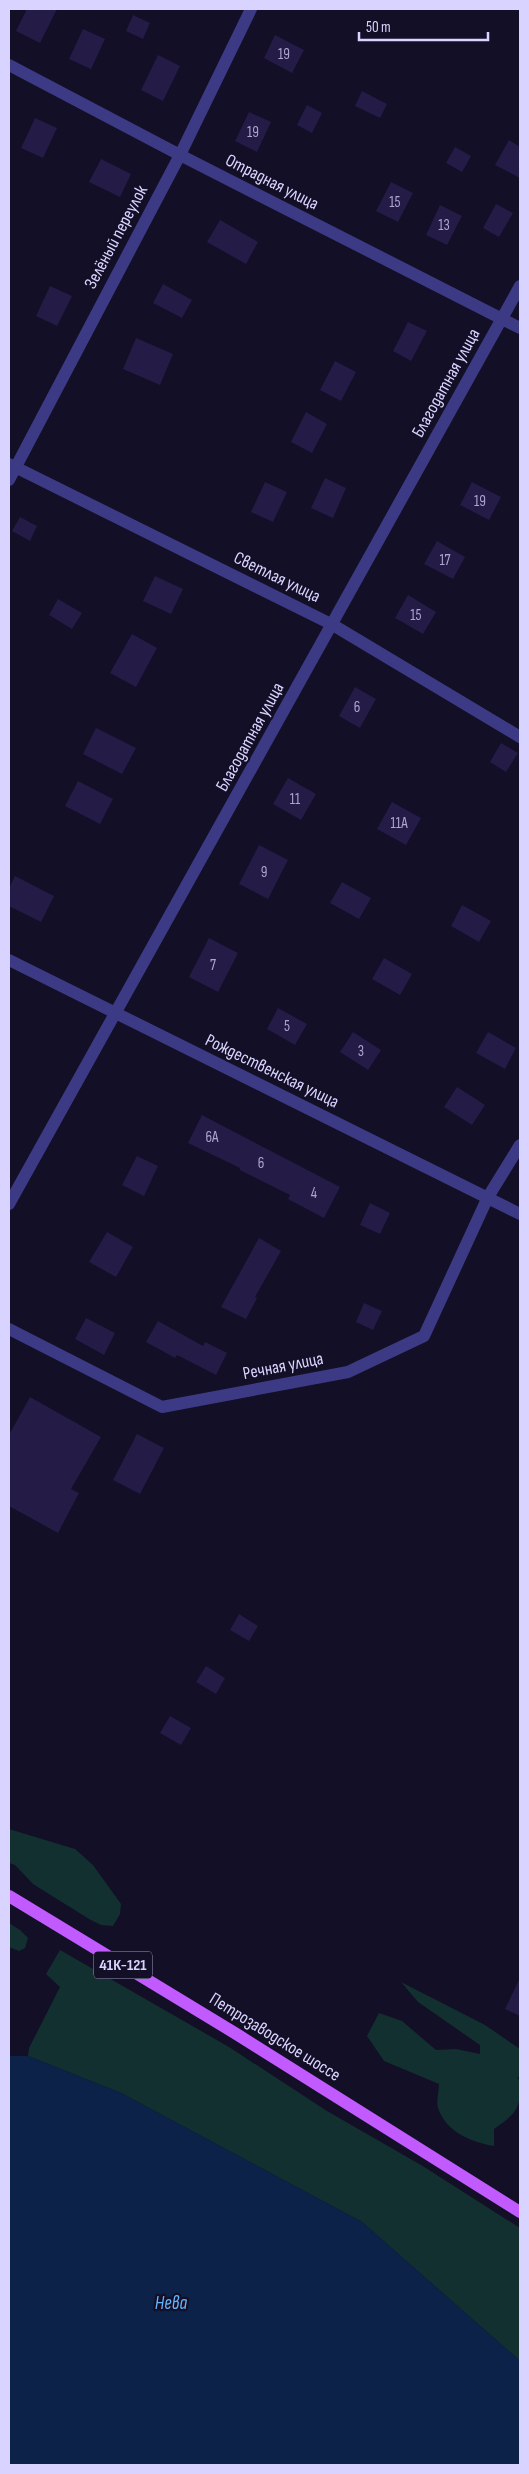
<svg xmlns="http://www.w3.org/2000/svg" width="529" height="2474" font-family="'Sofia Sans Condensed',sans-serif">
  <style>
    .green { fill: #12302f }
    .water { fill: #0c2248 }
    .building { fill: #241b47 }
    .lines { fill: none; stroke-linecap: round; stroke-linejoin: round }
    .street { stroke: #3d3a85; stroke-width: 12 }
    .primary { stroke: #c25bff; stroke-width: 12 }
    .labels { text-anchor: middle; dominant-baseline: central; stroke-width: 4.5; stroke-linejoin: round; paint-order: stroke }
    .number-label { font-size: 15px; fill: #aca6d1 }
    .shield { fill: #130f26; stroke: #9e99be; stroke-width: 1 }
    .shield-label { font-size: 16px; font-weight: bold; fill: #d9d4ff }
    .street-label { font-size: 18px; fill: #d9d4ff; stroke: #130f26 }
    .water-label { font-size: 19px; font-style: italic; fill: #62b6ff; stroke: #130f26 }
  </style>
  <rect width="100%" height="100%" fill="#130f26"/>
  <path class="green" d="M9,1829L75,1849L93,1865L121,1904L120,1914L113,1926L101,1925L89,1919L33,1884L15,1865L9,1863Z
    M9,1923L20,1930L28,1938L25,1948L19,1951L9,1947Z
    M60,1950L229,2047L327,2111L421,2165L520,2228V2361L362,2222L121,2093L28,2056L29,2048L60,1987L46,1974Z
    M401,1982L485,2025L520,2049V2078L517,2077C521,2082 520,2086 520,2092C520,2112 509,2118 494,2129V2146C471,2142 446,2132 438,2108C436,2101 439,2091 439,2084L384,2061L367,2036L379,2013L402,2021L436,2050L456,2049L480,2054V2045L418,2002Z"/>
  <path class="water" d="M9,2056H28L121,2093L362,2222L520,2361V2465H9Z"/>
  <path class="building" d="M27,9H57L40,43L16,31Z
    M133,15L150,23L143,39L126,31Z
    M83,29L105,39L91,69L69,59Z
    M275,35L304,50L292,73L264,58Z
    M158,55L180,66L163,101L141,90Z
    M362,91L387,104L380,118L355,106Z
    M307,105L322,113L312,133L297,125Z
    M249,112L271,122L257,152L235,141Z
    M35,118L57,128L43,158L21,148Z
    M509,140L520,147V178L495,165Z
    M455,147L471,156L462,172L446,163Z
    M101,159L131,174L120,197L89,182Z
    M391,182L413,193L398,222L376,211Z
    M496,204L513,213L499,237L483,228Z
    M440,205L462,216L447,245L426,235Z
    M220,220L258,242L246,264L207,242Z
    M163,284L192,300L182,318L153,303Z
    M50,286L72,296L57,326L36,316Z
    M408,322L427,331L411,361L393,351Z
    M136,338L173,354L160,385L123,369Z
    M335,361L356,372L341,401L320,390Z
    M306,412L327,424L312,453L291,442Z
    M325,478L346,488L333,518L311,508Z
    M265,482L287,492L273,522L251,512Z
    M472,482L501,497L489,520L460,505Z
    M20,517L37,526L30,541L12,531Z
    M437,541L465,557L453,579L424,564Z
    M155,576L183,589L171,614L143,601Z
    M408,595L436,612L423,634L395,618Z
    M58,599L82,613L72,629L49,615Z
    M132,634L157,648L136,687L110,673Z
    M355,687L376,699L360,728L339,716Z
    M96,728L136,748L122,774L83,754Z
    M501,743L518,753L506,772L490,762Z
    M288,778L316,794L301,820L273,804Z
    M78,781L113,799L100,824L65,806Z
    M392,802L421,818L406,845L377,829Z
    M259,845L288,860L268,899L239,884Z
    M15,876L54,896L41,922L9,906V888Z
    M342,882L371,898L359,919L330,903Z
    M462,905L491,921L479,942L451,926Z
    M209,938L238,953L218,992L189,977Z
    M384,958L412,974L400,995L372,979Z
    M278,1008L307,1024L295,1045L267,1029Z
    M353,1032L381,1050L368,1070L340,1052Z
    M488,1032L516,1048L505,1069L476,1053Z
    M457,1087L485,1105L472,1125L444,1107Z
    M202,1115L340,1187L324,1218L288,1199L290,1195L240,1170V1168L188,1143Z
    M137,1156L158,1166L144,1196L122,1185Z
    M370,1203L390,1213L380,1234L360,1225Z
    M107,1232L133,1247L116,1277L89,1262Z
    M259,1238L281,1251L255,1297L257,1298L246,1319L221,1307Z
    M364,1303L382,1311L373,1330L356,1322Z
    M86,1318L115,1333L104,1355L75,1339Z
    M158,1321L203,1346L205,1342L227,1353L216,1375L177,1355L175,1358L146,1342Z
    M30,1397L101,1437L71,1489L79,1493L58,1533L9,1506V1435Z
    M137,1434L164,1448L140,1494L113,1480Z
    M239,1614L258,1626L249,1641L230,1630Z
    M206,1666L225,1678L216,1694L196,1682Z
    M170,1716L191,1728L181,1745L160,1733Z
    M520,1978V2016L505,2009Z"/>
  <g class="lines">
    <path class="street" d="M9,65L180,155L520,328
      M9,464L333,625L520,737
      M9,480L180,155L251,9
      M9,960L520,1214
      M9,1204L520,286
      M9,1329L162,1407L348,1372L424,1336L488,1197L520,1145"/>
    <path class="primary" d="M9,1896L238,2035L520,2212"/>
  </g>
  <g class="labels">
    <g class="number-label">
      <text x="284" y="54">19</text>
      <text x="253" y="132">19</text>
      <text x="395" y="202">15</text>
      <text x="444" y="225">13</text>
      <text x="480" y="501">19</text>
      <text x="445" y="560">17</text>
      <text x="416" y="615">15</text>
      <text x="357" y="707">6</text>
      <text x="295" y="799">11</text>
      <text x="399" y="823">11А</text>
      <text x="264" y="872">9</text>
      <text x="213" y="965">7</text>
      <text x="287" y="1026">5</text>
      <text x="361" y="1051">3</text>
      <text x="212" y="1137">6А</text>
      <text x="261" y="1163">6</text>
      <text x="314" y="1193">4</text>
    </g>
    <rect class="shield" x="94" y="1951.5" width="58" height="27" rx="4"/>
    <g class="shield-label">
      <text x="123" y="1965">41К-121</text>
    </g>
    <g class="street-label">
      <text transform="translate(272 182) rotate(27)">Отрадная улица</text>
      <text transform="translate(116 237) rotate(-62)">Зелёный переулок</text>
      <text transform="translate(446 383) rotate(-61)">Благодатная улица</text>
      <text transform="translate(277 577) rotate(26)">Светлая улица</text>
      <text transform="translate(250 737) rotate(-61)">Благодатная улица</text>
      <text transform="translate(272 1071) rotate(26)">Рождественская улица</text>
      <text transform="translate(283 1366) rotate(-11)">Речная улица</text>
      <text transform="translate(275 2037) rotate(32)">Петрозаводское шоссе</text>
    </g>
    <g class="water-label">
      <text x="171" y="2303">Нева</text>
    </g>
  </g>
  <rect width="529" height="2474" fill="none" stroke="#d9d4ff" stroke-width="20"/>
  <path d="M359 32v8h129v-8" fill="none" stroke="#d9d4ff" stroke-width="2.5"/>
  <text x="366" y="32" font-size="15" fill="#d9d4ff" stroke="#130f26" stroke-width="4" paint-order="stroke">50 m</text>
</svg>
